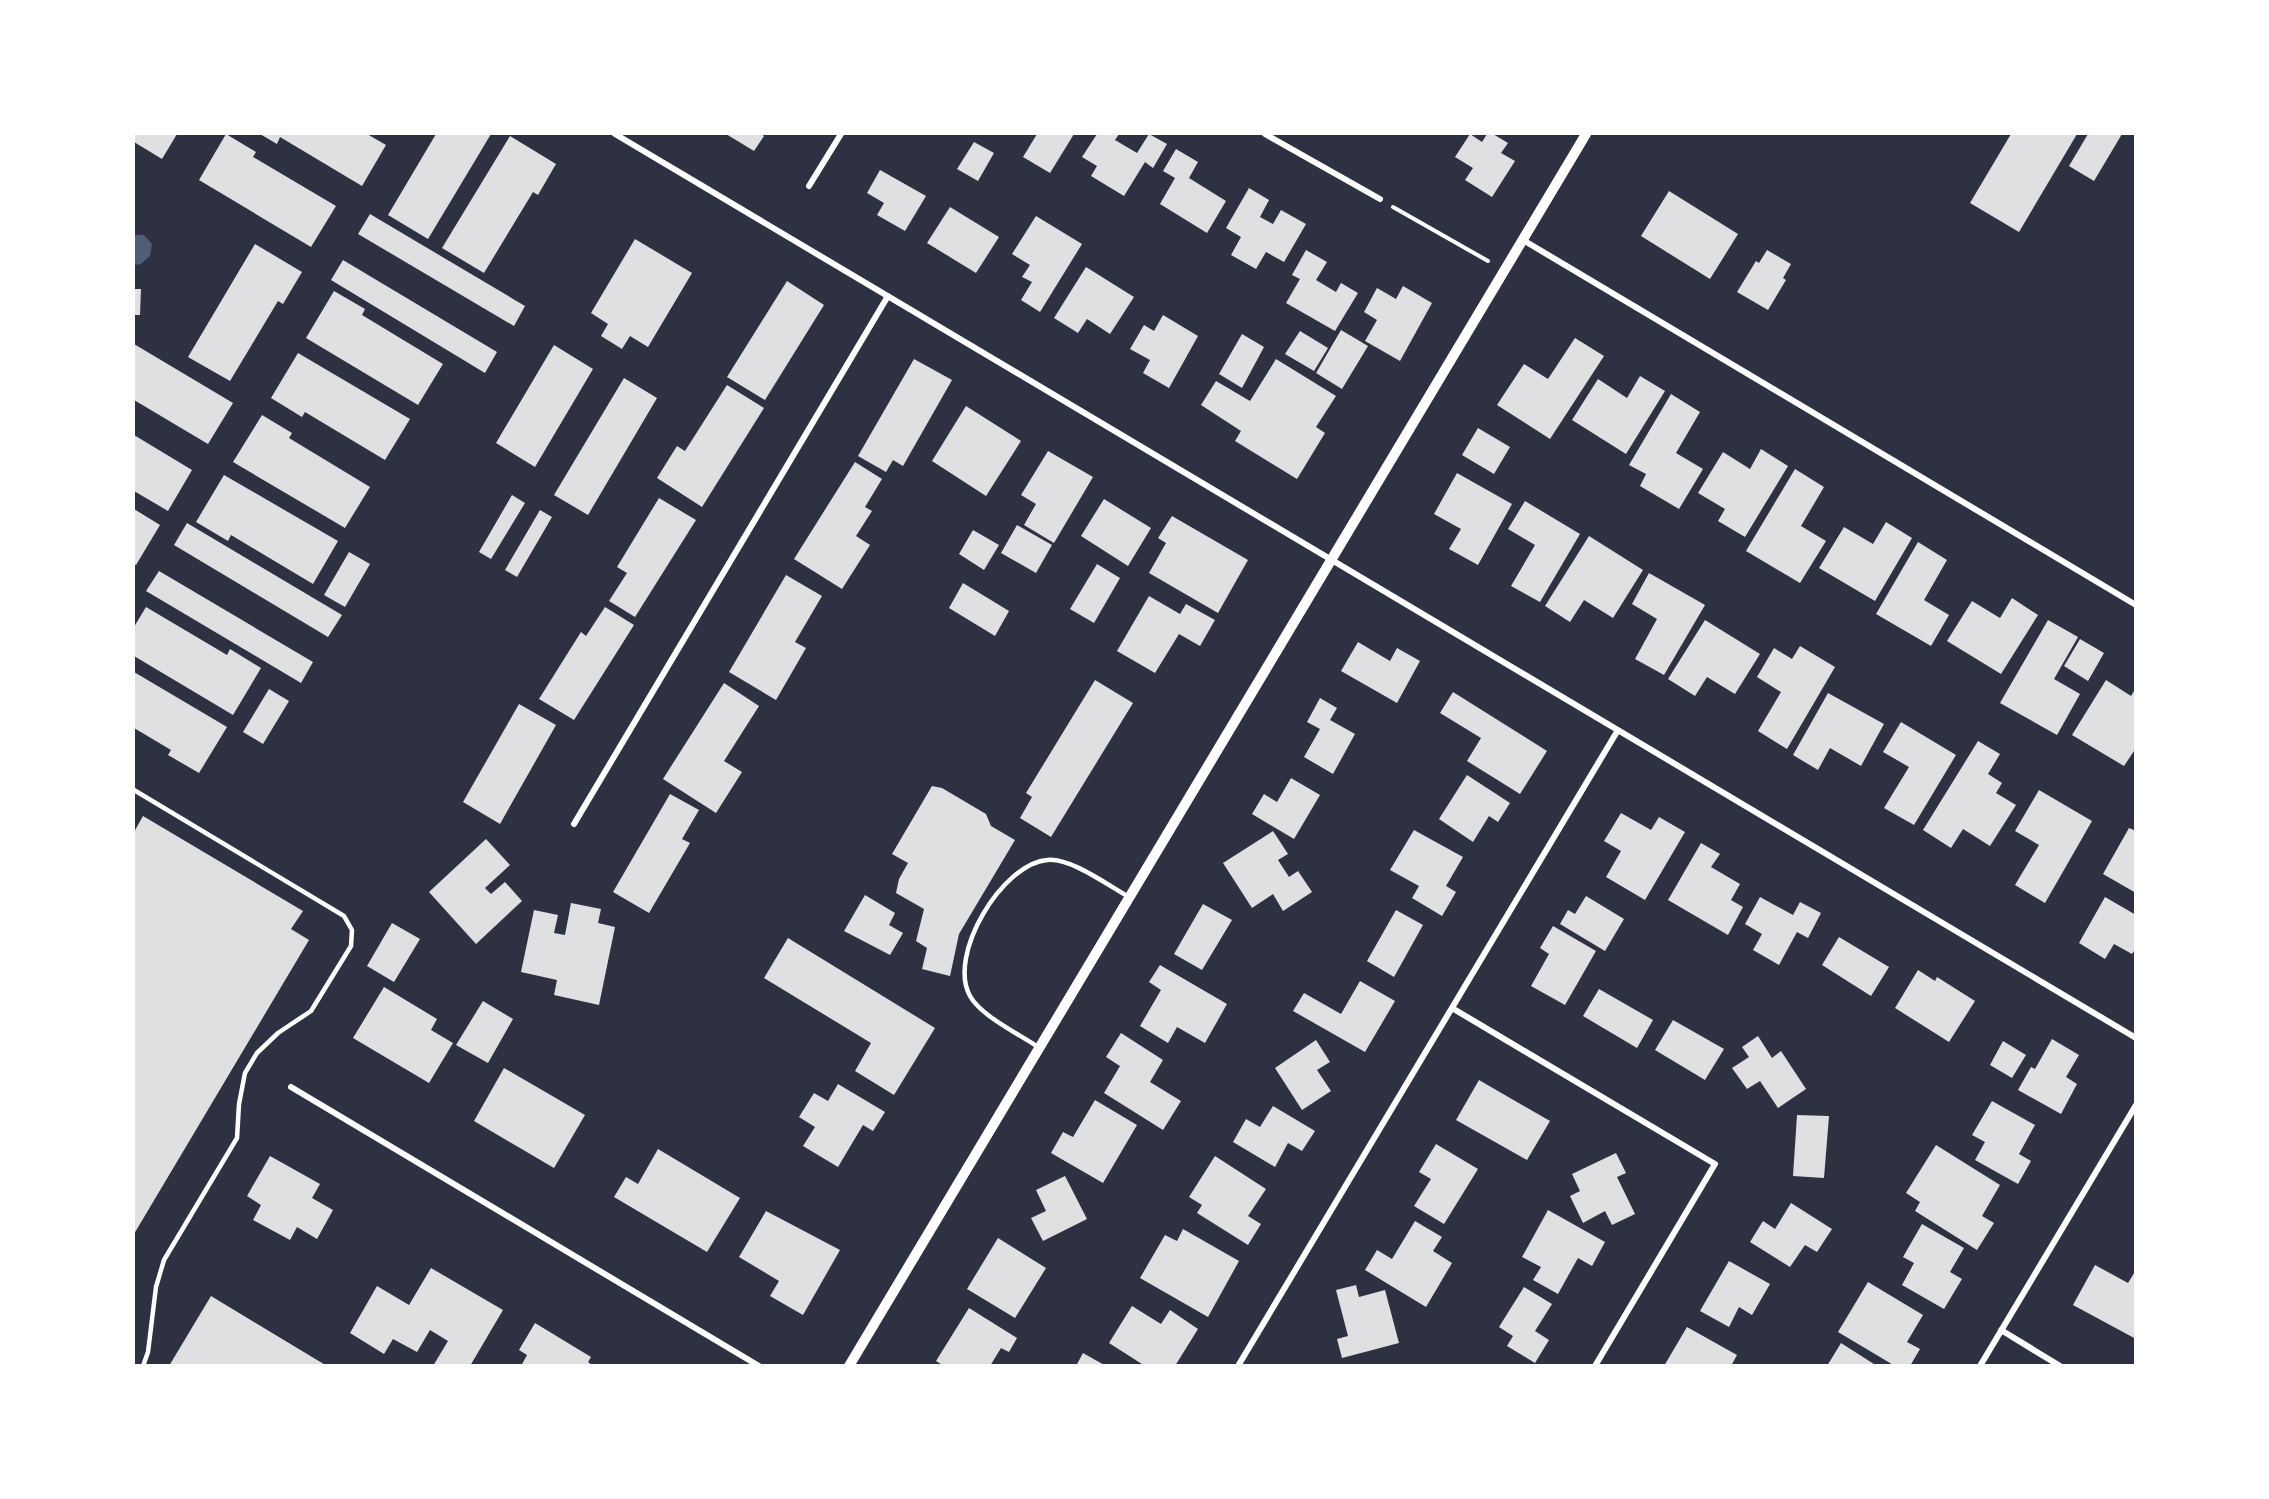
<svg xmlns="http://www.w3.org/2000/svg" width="2269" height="1499" font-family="Lora,serif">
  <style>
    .water { fill: #4f5d75 }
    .building { fill: #e0e0e3 }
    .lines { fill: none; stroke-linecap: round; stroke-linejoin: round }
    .path { stroke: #fff; stroke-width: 4 }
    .service { stroke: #fff; stroke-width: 4.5 }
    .minor { stroke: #fff; stroke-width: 6 }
    .tertiary { stroke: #fff; stroke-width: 10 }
  </style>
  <rect width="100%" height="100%" fill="#2d3142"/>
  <path class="water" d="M134,235H144L152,244L150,256L141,264L134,265Z"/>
  <path class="building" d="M134,134H177L162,159L134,142Z
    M226,134L256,152L253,157L336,206L311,247L199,180Z
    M260,134H367L386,145L362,186L280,137L277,144Z
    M436,134H491L428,239L388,215Z
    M726,134H761L764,136L754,151Z
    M1037,134H1074L1050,173L1023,157Z
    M1097,134H1119L1115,140L1137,153L1149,134L1167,144L1153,168L1145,162L1124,196L1091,176L1097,166L1082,157Z
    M1470,134L1482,142L1487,134H1493L1508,143L1501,153L1515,161L1492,197L1465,180L1473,168L1455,157Z
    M2011,134H2077L2019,232L1970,203Z
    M2088,134H2122L2094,181L2069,166Z
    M510,136L556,164L538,195L533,192L484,273L442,248Z
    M974,142L994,153L978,181L957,169Z
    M1176,149L1198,162L1189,178L1226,201L1207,233L1160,204L1175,178L1163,171Z
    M880,170L926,196L905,231L877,215L884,203L867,193Z
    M1249,188L1269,200L1260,217L1273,224L1281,210L1306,224L1284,262L1266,252L1256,269L1231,255L1241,237L1226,228Z
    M1669,191L1738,234L1710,279L1641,236Z
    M950,207L999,237L976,273L927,243Z
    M370,214L525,306L514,326L358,234Z
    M1036,216L1082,244L1040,312L1021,300L1032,282L1022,277L1030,265L1012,254Z
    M635,239L692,273L648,347L630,336L622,349L601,336L608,324L591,313Z
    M255,244L302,272L283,304L278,301L230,381L188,357Z
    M1306,250L1327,262L1316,280L1336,292L1341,283L1358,293L1335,331L1286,303L1300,279L1292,275Z
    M1767,250L1791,264L1783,278L1786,280L1768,310L1737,292L1756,261L1759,263Z
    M343,260L497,352L485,373L331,280Z
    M1086,267L1134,297L1110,334L1087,319L1078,333L1054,318Z
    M787,281L824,305L765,400L727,377Z
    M1403,286L1432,303L1400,361L1365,341L1377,320L1364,312L1377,288L1396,299Z
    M134,289H141L140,315H134Z
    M334,291L365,309L362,315L443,364L418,405L306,338Z
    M1163,315L1198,336L1169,388L1143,373L1150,360L1130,349L1144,325L1154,331Z
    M1341,330L1368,346L1342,389L1316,373Z
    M1300,331L1328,348L1314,371L1285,354Z
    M1242,334L1264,347L1242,388L1219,374Z
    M1575,338L1604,356L1550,439L1497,405L1524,364L1548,379Z
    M134,344L233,403L208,444L134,400Z
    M554,345L593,369L535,467L496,443Z
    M298,353L410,419L385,460L305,412L302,417L271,398Z
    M914,359L952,380L903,466L893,460L886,472L858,456Z
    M1276,359L1336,396L1316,427L1325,433L1297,479L1235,441L1241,431L1201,405L1216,381L1250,401Z
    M1640,376L1665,391L1626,454L1572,420L1598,379L1627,398Z
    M624,378L657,398L588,515L554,495Z
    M727,385L764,408L702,507L657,478L677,446L685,451Z
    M1671,394L1700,412L1676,453L1703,469L1679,509L1640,486L1646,474L1629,465Z
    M966,406L1021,441L986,496L932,461Z
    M262,415L292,433L289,438L370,487L345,528L233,462Z
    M1478,428L1510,447L1494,474L1462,455Z
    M134,435L192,470L168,511L134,491Z
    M1761,449L1788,466L1745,537L1718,521L1725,509L1698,493L1723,452L1750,469Z
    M1048,451L1093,477L1054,543L1024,525L1036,504L1021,495Z
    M855,462L882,479L865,507L872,511L856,536L870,545L842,589L794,559Z
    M1795,469L1824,487L1801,526L1826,541L1800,583L1746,551Z
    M1457,473L1512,504L1478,565L1449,549L1461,529L1434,514Z
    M224,475L338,541L313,584L231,535L228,541L196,522Z
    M512,495L525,503L491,559L479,552Z
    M659,498L696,520L635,617L609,601L627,573L617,567Z
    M1104,499L1151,528L1128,566L1081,536Z
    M1525,501L1580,534L1540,602L1511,586L1535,545L1508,529Z
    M134,509L160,525L136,565L134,564Z
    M540,510L552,517L517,577L505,570Z
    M1172,516L1248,560L1218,613L1149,573L1166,543L1158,538Z
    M1886,522L1912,538L1875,601L1819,568L1844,527L1873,544Z
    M187,523L342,615L328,637L174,545Z
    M1017,525L1052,545L1036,573L1001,553Z
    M973,530L999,545L984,570L959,554Z
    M1589,536L1643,570L1613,618L1584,600L1570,622L1545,606Z
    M1918,542L1947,560L1924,600L1949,615L1931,646L1876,614Z
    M349,552L370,564L345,607L324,595Z
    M1097,564L1120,578L1094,623L1070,609Z
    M159,571L313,662L301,683L146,591Z
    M1649,573L1705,605L1664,675L1635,659L1657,619L1632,604Z
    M786,575L822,596L795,642L806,648L776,700L729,672Z
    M963,583L1009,611L995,636L949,608Z
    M1149,596L1180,614L1186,604L1215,620L1200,646L1179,634L1155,673L1117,651Z
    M2012,598L2038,615L2001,674L1947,641L1972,601L2000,618Z
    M146,607L227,655L230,649L261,668L233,715L134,656V627Z
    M605,607L634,625L574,720L539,699L581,632L586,636Z
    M1705,620L1760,654L1735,694L1707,677L1695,696L1668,679Z
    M2048,620L2078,637L2054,679L2080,694L2057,735L2000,703Z
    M2080,639L2104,653L2088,681L2064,666Z
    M1358,642L1390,661L1397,648L1420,661L1397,703L1341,671Z
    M1800,646L1835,667L1787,749L1758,731L1781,692L1757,677L1774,648L1792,659Z
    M134,672L227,727L199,773L168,755L171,750L134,728Z
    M1095,680L1133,703L1051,837L1020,818L1032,797L1026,793Z
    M2106,680L2131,696L2136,688V748L2124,766L2072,735Z
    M724,683L759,706L724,761L742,772L716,813L663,779Z
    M269,689L289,701L263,744L243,732Z
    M1453,692L1547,751L1520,794L1467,761L1481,738L1440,713Z
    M1828,693L1884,724L1861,766L1830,748L1818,770L1793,755Z
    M1320,698L1337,708L1330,720L1355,734L1333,774L1304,757L1320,729L1307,722Z
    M519,704L556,725L500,824L463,802Z
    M1901,722L1956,755L1914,825L1884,808L1909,767L1883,752Z
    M1978,741L2000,754L1988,774L2002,783L1996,793L2016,805L1990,846L1963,829L1951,848L1923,830Z
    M1467,775L1510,803L1498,822L1489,816L1473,842L1439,819Z
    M1291,778L1320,795L1294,839L1252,814L1264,794L1277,802Z
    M932,786L942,788L986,814L991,826L1015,840L959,934L950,976L922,969L927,948L916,941L924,909L896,893L899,879L908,863L892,854Z
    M2039,790L2092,821L2045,903L2015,885L2039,845L2015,831Z
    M670,794L699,810L682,839L690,843L649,913L613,892Z
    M1621,813L1651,830L1659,817L1685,832L1645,900L1606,877L1621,851L1604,841Z
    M143,816L303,911L291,929L309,940L134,1234V832Z
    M2129,828L2136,831V893L2103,874Z
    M1414,830L1463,857L1446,886L1456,892L1442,916L1412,898L1419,886L1390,870Z
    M1273,831L1288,854L1278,860L1289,877L1298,871L1312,892L1283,911L1273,894L1252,908L1223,863Z
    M486,839L510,865L485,888L491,894L505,882L522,901L476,944L429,892Z
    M1701,843L1720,854L1711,867L1740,884L1731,900L1743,907L1728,935L1668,900Z
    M865,895L895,913L889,925L903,933L890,955L844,931Z
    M1586,896L1624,919L1605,951L1560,924L1568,910L1575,914Z
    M1760,897L1793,915L1800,902L1821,913L1808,938L1797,932L1779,965L1753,950L1762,934L1745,924Z
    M2105,897L2136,915V948L2132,954L2114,944L2105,959L2079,943Z
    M571,903L601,909L598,923L615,927L599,1005L554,995L557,980L521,972L534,910L558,915L554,933L565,935Z
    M1203,904L1232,920L1202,970L1174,954Z
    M1396,910L1423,925L1394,977L1367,961Z
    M392,923L420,939L394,982L367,966Z
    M1553,926L1596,951L1565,1005L1531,986L1549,954L1540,948Z
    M1839,937L1889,967L1871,996L1822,965Z
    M788,938L935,1028L894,1095L855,1071L871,1043L764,978Z
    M1160,965L1227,1004L1205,1043L1177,1027L1168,1043L1140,1026L1161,990L1149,982Z
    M1918,970L1935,981L1937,977L1975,1001L1949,1042L1895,1008Z
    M1360,981L1395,1001L1365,1052L1293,1011L1304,993L1341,1014Z
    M384,987L437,1019L431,1030L453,1043L429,1083L353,1038Z
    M1599,989L1653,1020L1637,1048L1583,1016Z
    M483,1001L513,1019L488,1063L456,1045Z
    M1673,1020L1724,1049L1705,1080L1655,1050Z
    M1121,1033L1163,1060L1150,1082L1181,1101L1163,1130L1104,1093L1120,1066L1106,1057Z
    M1758,1036L1772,1058L1781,1051L1806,1089L1778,1108L1760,1081L1747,1089L1732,1068L1749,1057L1742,1047Z
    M2052,1039L2079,1055L2066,1077L2077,1084L2061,1114L2018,1090L2031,1067L2035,1069Z
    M1316,1040L1330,1062L1317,1070L1331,1091L1302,1110L1275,1068Z
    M2003,1041L2026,1055L2012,1078L1990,1065Z
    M504,1068L585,1115L554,1168L474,1121Z
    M1479,1080L1550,1121L1527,1160L1456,1120Z
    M838,1084L885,1112L873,1131L863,1125L838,1167L803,1146L815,1127L799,1117L814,1093L828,1101Z
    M1095,1100L1137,1125L1103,1183L1051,1153L1063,1132L1073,1137Z
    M1992,1101L2035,1125L2019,1154L2031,1161L2018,1184L1975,1160L1985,1142L1972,1135Z
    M1273,1106L1315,1131L1302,1151L1288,1143L1275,1167L1233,1142L1246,1119L1260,1127Z
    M1797,1115L1829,1116L1824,1178L1793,1176Z
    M1436,1144L1478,1169L1444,1224L1414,1206L1431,1179L1419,1172Z
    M1936,1145L2000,1185L1982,1216L1994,1223L1977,1250L1915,1211L1920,1202L1906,1193Z
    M658,1149L740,1198L707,1252L614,1197L626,1177L638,1184Z
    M1616,1153L1626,1173L1617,1177L1635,1214L1612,1225L1605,1211L1583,1223L1570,1196L1580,1191L1572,1174Z
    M270,1156L320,1184L312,1198L333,1210L317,1239L297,1227L290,1240L253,1220L261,1205L247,1196Z
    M1215,1156L1266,1189L1248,1216L1261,1224L1248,1245L1197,1213L1202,1205L1189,1197Z
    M1065,1176L1087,1219L1043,1241L1031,1218L1046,1211L1036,1190Z
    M1791,1203L1832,1229L1817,1252L1805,1245L1790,1267L1750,1242L1763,1221L1775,1229Z
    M1548,1210L1605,1242L1592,1266L1578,1258L1558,1294L1533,1280L1541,1267L1522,1257Z
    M766,1211L840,1250L803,1315L770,1296L779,1281L739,1257Z
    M1415,1221L1442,1237L1433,1251L1452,1263L1426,1307L1365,1270L1377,1250L1392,1259Z
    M1922,1224L1964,1248L1950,1272L1962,1279L1944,1309L1902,1285L1914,1263L1903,1257Z
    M1183,1229L1239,1261L1208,1317L1140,1278L1165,1235L1177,1241Z
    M998,1238L1046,1268L1015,1318L967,1289Z
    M1729,1261L1770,1284L1752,1315L1739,1307L1729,1327L1700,1311Z
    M2095,1265L2128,1283L2136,1270V1339L2073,1305Z
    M431,1268L503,1310L470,1366H433L448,1341L430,1330L417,1352L393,1339L384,1354L350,1333L377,1286L409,1305Z
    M1868,1282L1923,1315L1907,1342L1920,1349L1910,1366H1895L1838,1332Z
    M1356,1285L1359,1297L1385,1290L1399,1343L1342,1358L1337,1339L1348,1336L1336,1290Z
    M1524,1287L1552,1304L1535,1331L1549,1340L1535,1363L1507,1346L1513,1336L1499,1327Z
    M211,1296L327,1366H169Z
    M1132,1306L1161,1324L1170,1310L1198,1329L1175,1366H1145L1109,1343Z
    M969,1308L1017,1338L1009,1352L1001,1348L990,1366H944L936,1361Z
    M535,1323L591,1357L588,1362L593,1366H521L527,1355L519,1350Z
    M1687,1327L1737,1355L1731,1366H1664Z
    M1841,1343L1877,1366H1827Z
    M1083,1353L1106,1366H1076Z"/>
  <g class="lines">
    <path class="path" d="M1393,207L1488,261"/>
    <path class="service" d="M134,790L344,916L352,930L351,946L311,1011L278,1033L257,1053L245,1073L239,1104L237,1138L164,1260L156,1287L148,1352L143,1366
      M1038,1047C1019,1034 981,1016 970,996C947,955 1002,864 1047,860C1070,857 1109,886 1129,897"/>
    <path class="minor" d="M615,134L2136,1038
      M1265,134L1380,199
      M809,186L841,134
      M1523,240L2136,605
      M574,824L888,296
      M1452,1008L1715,1164L1595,1366
      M291,1087L759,1366
      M2001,1330L2060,1366
      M1238,1366L1618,730
      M1980,1366L2136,1105"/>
    <path class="tertiary" d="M849,1366L1586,134"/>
  </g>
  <rect width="2269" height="1499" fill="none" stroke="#ffffff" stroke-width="270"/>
</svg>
